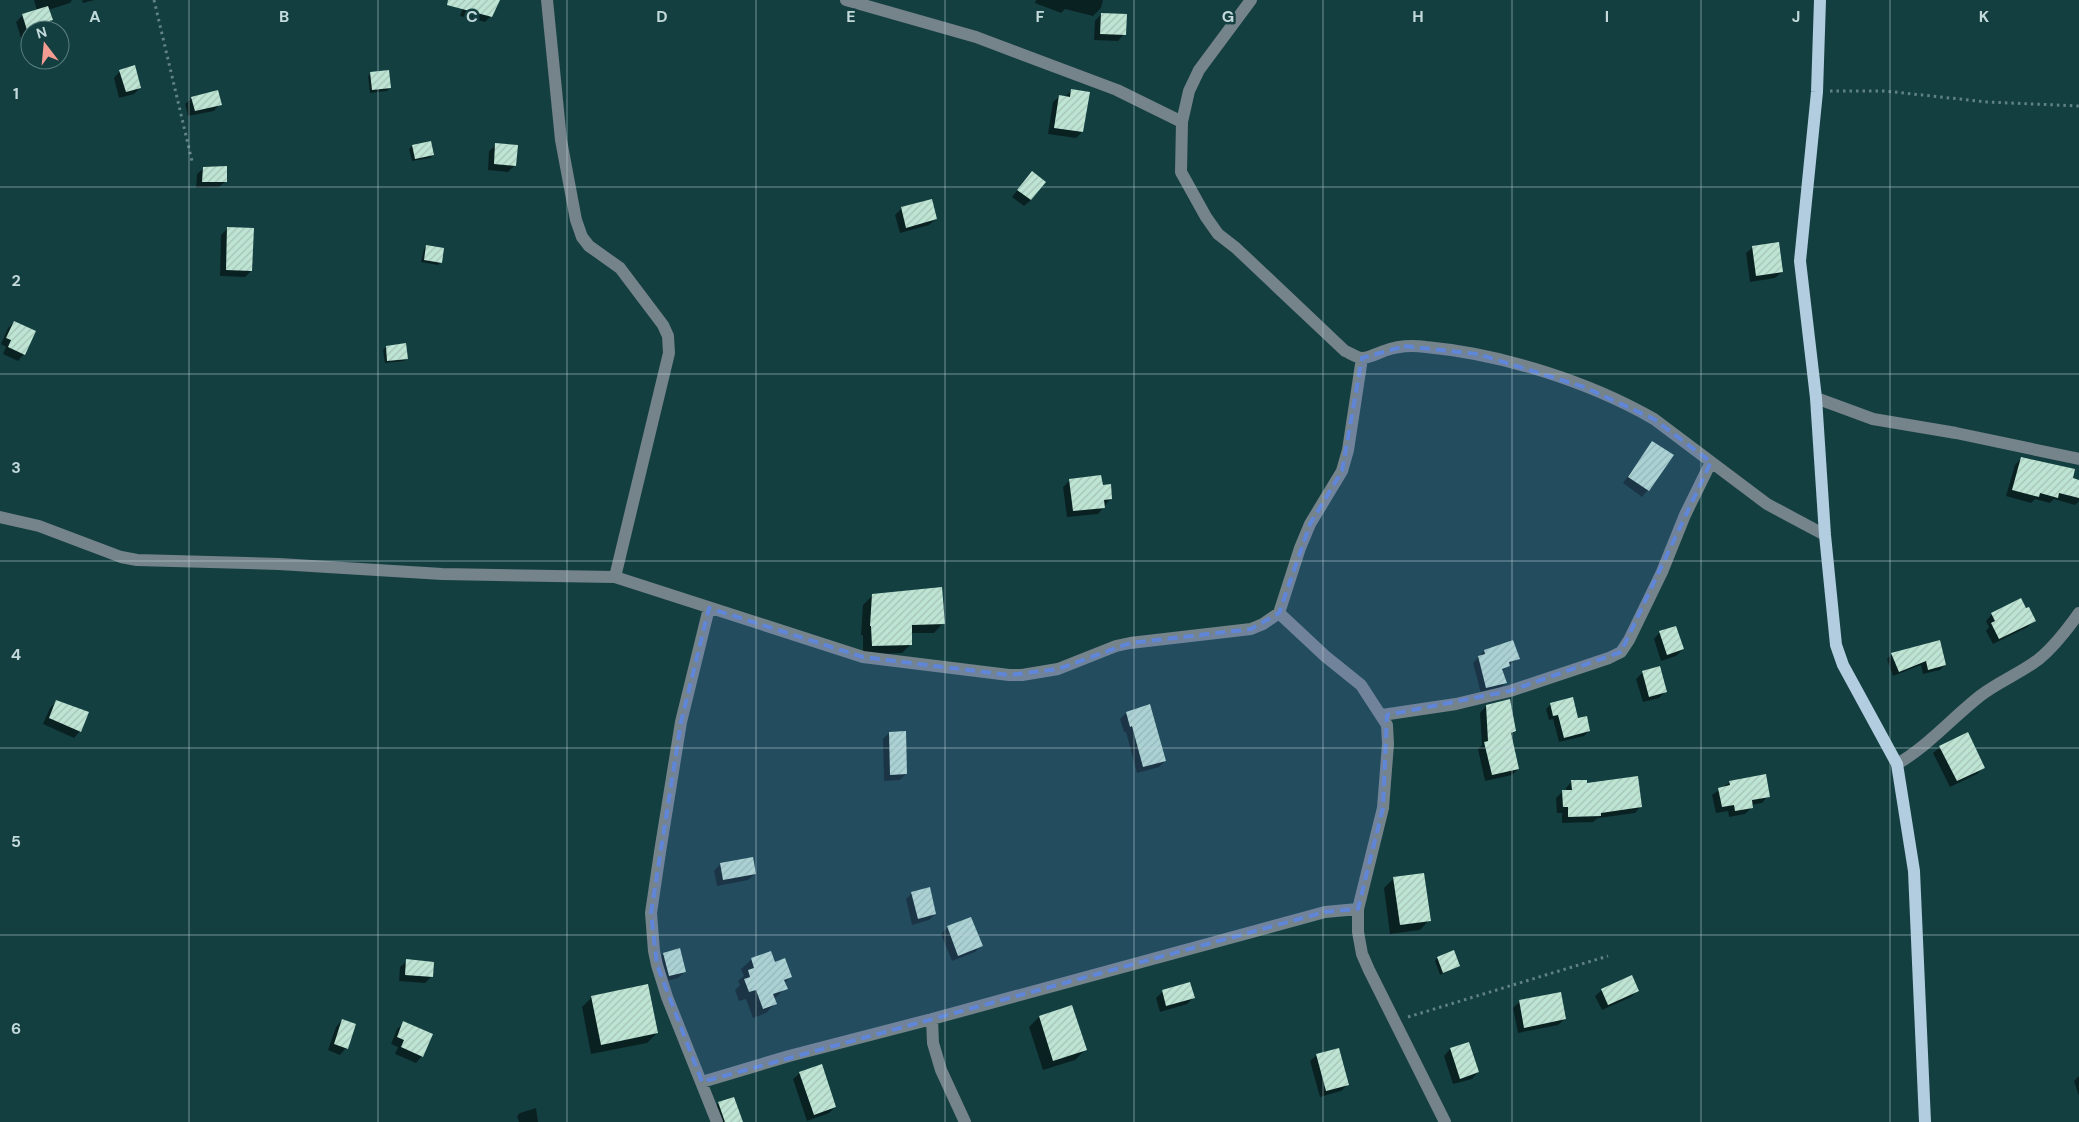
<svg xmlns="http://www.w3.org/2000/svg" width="2079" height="1122" font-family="'DM Sans',sans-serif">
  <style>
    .shadow { fill: #0007 }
    .building { fill: url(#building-hatch) }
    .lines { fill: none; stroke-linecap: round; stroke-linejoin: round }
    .path { stroke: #608284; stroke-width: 3; stroke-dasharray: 2.5 4; stroke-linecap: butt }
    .minor { stroke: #75838b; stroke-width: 12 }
    .major { stroke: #b1cddf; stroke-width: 12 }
    .marked { fill: #5f86d9; fill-opacity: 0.2; stroke: #5f86d9; stroke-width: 4; stroke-dasharray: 10 6; stroke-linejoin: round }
    .grid { fill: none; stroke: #c3d9da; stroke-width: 1; stroke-opacity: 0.55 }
    .grid-label { font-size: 16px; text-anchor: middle; font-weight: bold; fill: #c3d9da; stroke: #143f41; stroke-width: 5; stroke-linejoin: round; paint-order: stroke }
  </style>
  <defs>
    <pattern id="building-hatch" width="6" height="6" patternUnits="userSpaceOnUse" patternTransform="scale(1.25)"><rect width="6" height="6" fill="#bee4d3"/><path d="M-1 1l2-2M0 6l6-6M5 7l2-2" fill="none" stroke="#a4c3b6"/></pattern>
  </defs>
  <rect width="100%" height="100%" fill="#143f41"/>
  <path class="shadow" d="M34,0H72L70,3L48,10L51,20L45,30H30V36L21,38L16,22L23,15L37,11Z
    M82,0H95L83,3Z
    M465,0H495L491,16L485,22L460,16Z
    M1036,0H1103L1101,8L1093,16L1065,9L1061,13L1035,3Z
    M1101,14L1124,34L1118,41L1094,40L1095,21Z
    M120,71L140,88L134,94L119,98L114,78Z
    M371,73L390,88L387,91L370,93L368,76Z
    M1072,90L1082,132L1076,138L1048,134L1053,102L1060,96L1065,97Z
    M192,98L220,104L214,111L188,116L185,104Z
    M496,145L515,165L508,172L488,170L489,151Z
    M412,146L433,155L430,158L412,161L409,149Z
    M204,168L226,181L219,187L196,188L197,174Z
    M1026,179L1031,200L1024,206L1012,197Z
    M902,208L936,219L929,225L900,233L895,215Z
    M228,228L251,271L245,277L220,276L221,235Z
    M426,246L441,262L438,265L421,262L424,249Z
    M1753,247L1782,272L1775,278L1750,282L1746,253Z
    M14,322L24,354L18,361L3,354L6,347L1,344L8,328Z
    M386,347L407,358L404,361L385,363L383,350Z
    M1652,443L1648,490L1642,497L1623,483Z
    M2021,458L2079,481V501L2075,505L2054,499L2050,503L2035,499L2031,503L2006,496L2015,465Z
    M1070,480L1102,486L1111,498L1098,514L1067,517L1063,487Z
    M873,595L943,623L934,633H911V644L902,653L863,655V635H861L863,605Z
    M1992,614L2034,620L2028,627L1993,644L1986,631L1989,627L1986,621Z
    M1660,632L1683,649L1676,656L1661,661L1654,639Z
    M1939,641L1945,665L1940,670L1923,674L1921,665L1893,676L1887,659L1892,654Z
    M1513,642L1518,658L1502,671L1506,683L1500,688L1481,693L1473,663L1484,651Z
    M1643,672L1666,691L1659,698L1643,702L1636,679Z
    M56,702L80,731L74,738L43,724L50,708Z
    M1551,704L1589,731L1584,736L1559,742L1553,719L1549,720L1546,709Z
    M1486,706L1515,731L1510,736L1518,769L1512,775L1485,781L1478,749L1482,745L1480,713Z
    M1126,713L1165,761L1159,767L1137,773L1126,732H1124L1120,719Z
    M889,733L906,774L900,780L884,781L883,739Z
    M1940,747L1984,767L1977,774L1950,787L1933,753Z
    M1572,781L1586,784L1641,806L1635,813L1598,818L1593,822L1562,823V813H1557L1556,798L1563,791H1566V788Z
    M1730,782L1768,796L1762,803L1751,805L1752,807L1745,814L1729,817L1728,811L1716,813L1712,795Z
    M720,864L755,874L748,880L717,886L714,871Z
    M1394,878L1429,920L1420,930L1390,934L1384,888Z
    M912,893L935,914L929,920L912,925L906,899Z
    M948,927L981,946L975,952L952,961L941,934Z
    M770,953L774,964L791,977L784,983L786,988L774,999L776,1003L766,1013L753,1018L746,999L739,1001L735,990L740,985L738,981L744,976L741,969L751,960Z
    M663,954L685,972L678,978L663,982L657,960Z
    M1437,958L1459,966L1440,975L1435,961Z
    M407,961L431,977L425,983L399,981L400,967Z
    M1189,984L1193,998L1187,1004L1160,1012L1156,998L1162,992Z
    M1602,990L1637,991L1631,997L1602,1010L1595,996Z
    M1560,994L1565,1019L1558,1025L1518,1033L1513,1008L1519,1002Z
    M592,997L657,1033L647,1043L591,1054L582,1007Z
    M1039,1017L1085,1050L1075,1060L1043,1070L1029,1027Z
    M342,1020L346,1048L340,1055L328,1050L336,1027Z
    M404,1023L422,1056L416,1063L395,1054L398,1047L391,1044L397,1029Z
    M1450,1049L1478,1072L1472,1079L1453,1084L1444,1056Z
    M1317,1055L1347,1085L1341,1091L1320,1097L1310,1061Z
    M800,1073L835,1107L829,1113L807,1121L793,1079Z
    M2079,1076V1096L2074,1081Z
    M719,1103L742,1122H717L712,1110Z
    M536,1108L538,1122H519L517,1116L520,1113Z"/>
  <path class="building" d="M448,0H500L492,17L447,5Z
    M48,6L53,20L49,21L50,26L37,30H27L22,14Z
    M1101,13L1127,14L1126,35L1100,34Z
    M135,65L141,88L126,92L119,70Z
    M389,70L391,88L372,90L370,72Z
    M1071,89L1090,92L1083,132L1054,128L1059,95L1070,97Z
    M218,90L222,105L195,111L191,97Z
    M431,141L434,155L415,159L412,145Z
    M495,143L518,145L516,166L494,164Z
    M227,166V182H202L203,167Z
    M1032,171L1046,182L1031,200L1017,190Z
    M932,199L937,219L906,228L901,207Z
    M227,227L254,228L252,271L226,270Z
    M1779,242L1783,272L1756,276L1752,246Z
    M426,245L444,248L442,263L424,260Z
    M14,321L36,331L25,355L8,347L11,340L6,338Z
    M406,343L408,359L387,361L386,346Z
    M1652,441L1674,455L1649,491L1628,477Z
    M2021,457L2075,469L2073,478L2079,480V498L2059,493L2058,498L2040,493L2039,497L2012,490Z
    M1101,475L1103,485L1111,484L1112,499L1104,500L1105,508L1073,511L1069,479Z
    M942,587L945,624L912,625V645L872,646L871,626H870L872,594Z
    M2021,598L2026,608L2029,607L2036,621L1999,639L1991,623L1995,621L1991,613Z
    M1676,626L1684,649L1667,655L1659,631Z
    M1513,640L1520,659L1509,662L1510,666L1502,669L1507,683L1486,688L1478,656L1485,654L1484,650Z
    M1940,640L1946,665L1928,670L1926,661L1899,672L1891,653Z
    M1660,666L1667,692L1649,697L1642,671Z
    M1573,697L1578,718L1587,716L1590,731L1564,738L1558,715L1553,716L1550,703Z
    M1510,699L1516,731L1511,733L1519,769L1492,775L1484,742L1488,741L1486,705Z
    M56,700L89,712L81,732L49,718Z
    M1150,704L1166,761L1143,767L1132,726L1130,727L1126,712Z
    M906,731L907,774L890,775L889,732Z
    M1968,732L1985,768L1957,781L1939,746Z
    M1766,774L1770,797L1752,800L1753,808L1735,811L1734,805L1722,807L1718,788L1730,785L1729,781Z
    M1638,776L1642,807L1601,813V816L1568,817V807H1563L1562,790H1572L1571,780H1587V783Z
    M753,857L756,874L723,880L720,863Z
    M1424,873L1431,921L1400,925L1393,877Z
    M930,887L936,914L918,919L911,892Z
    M971,917L983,946L958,956L947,926Z
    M680,948L686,972L669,976L663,953Z
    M1454,950L1460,966L1443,973L1437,957Z
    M771,951L775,962L785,958L792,977L784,980L788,989L773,994L777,1004L763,1009L756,990L749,992L744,979L750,977L748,970L754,968L751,958Z
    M406,959L434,962L433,977L405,975Z
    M1632,975L1639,991L1608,1005L1601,989Z
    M1190,982L1195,998L1166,1006L1162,990Z
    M648,984L658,1033L601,1045L591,996Z
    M1561,992L1566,1019L1524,1028L1519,1000Z
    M1072,1005L1087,1050L1053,1061L1039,1016Z
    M342,1019L356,1024L348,1049L334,1044Z
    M403,1021L433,1034L423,1057L401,1047L404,1040L397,1037Z
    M1469,1042L1479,1072L1460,1079L1450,1048Z
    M1339,1048L1349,1085L1326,1091L1316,1054Z
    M822,1064L836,1107L814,1115L799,1072Z
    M734,1097L743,1122H725L718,1102Z"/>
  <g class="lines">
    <path class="path" d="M154,0L192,161
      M1830,91H1885L1987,102L2079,106
      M1408,1017L1608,956"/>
    <path class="minor" d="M547,0L561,140L576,220L582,237L589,246L620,268L663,325L668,336L669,353L615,577
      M846,0L976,37L1117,90L1182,122
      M1251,0L1199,70L1189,91L1182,122L1181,172L1206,217L1218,234L1236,248L1345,351C1350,353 1357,358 1362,358C1369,358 1378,353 1384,351C1397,346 1412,345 1426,347C1501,354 1588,381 1654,419L1767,504L1825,535
      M1816,398L1873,419L1956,433L2079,459
      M0,517L39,526L121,557L137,560L279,564L442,574L615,577L863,657L1009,675H1022L1058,669L1116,646L1130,643L1251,629L1263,624L1279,613L1300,548L1310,524L1342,471L1348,450L1362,358
      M709,608L681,722L660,852L651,913L654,951L657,965L667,997L717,1122
      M1279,613L1325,656L1361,685L1387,725L1388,744L1383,808L1358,909V932L1362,954L1369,970L1445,1122
      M1382,715L1456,704L1510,691L1609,658L1621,652L1629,640L1662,572L1685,515L1711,462
      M1897,764C1928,746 1952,718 1980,696C1998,682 2021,673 2039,659C2055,646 2067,630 2079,613
      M932,1019L933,1043L941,1070L965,1122
      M702,1082L789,1056L932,1019L1325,912L1358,909"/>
    <path class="major" d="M1820,0L1817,92L1800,261L1816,398L1825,535L1836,645L1843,665L1897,764L1914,871L1925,1122"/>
  </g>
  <path class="marked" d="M1404,346L1478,354L1584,387L1654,419L1711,462L1621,652L1510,691L1387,715L1383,808L1358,909L1325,912L702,1082L657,965L651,913L681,722L709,608L863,657L1009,675L1058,669L1130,643L1251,629L1279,613L1310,524L1342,471L1362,358Z"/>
  <path class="grid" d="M189,0V1122M378,0V1122M567,0V1122M756,0V1122M945,0V1122M1134,0V1122M1323,0V1122M1512,0V1122M1701,0V1122M1890,0V1122M0,187H2079M0,374H2079M0,561H2079M0,748H2079M0,935H2079"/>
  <g class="grid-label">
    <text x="95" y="22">A</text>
    <text x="284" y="22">B</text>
    <text x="472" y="22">C</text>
    <text x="662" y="22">D</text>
    <text x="851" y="22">E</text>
    <text x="1040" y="22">F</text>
    <text x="1228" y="22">G</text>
    <text x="1418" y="22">H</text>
    <text x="1607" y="22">I</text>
    <text x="1796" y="22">J</text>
    <text x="1984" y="22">K</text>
    <text x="16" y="99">1</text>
    <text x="16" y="286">2</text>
    <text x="16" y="473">3</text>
    <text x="16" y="660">4</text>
    <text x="16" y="847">5</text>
    <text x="16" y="1034">6</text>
  </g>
  <g transform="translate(45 45) rotate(344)"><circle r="24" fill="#143f41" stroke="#5a7d7e"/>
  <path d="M0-4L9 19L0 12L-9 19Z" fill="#f59c92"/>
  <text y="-8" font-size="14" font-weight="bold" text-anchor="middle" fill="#c3d9da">N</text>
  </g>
</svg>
